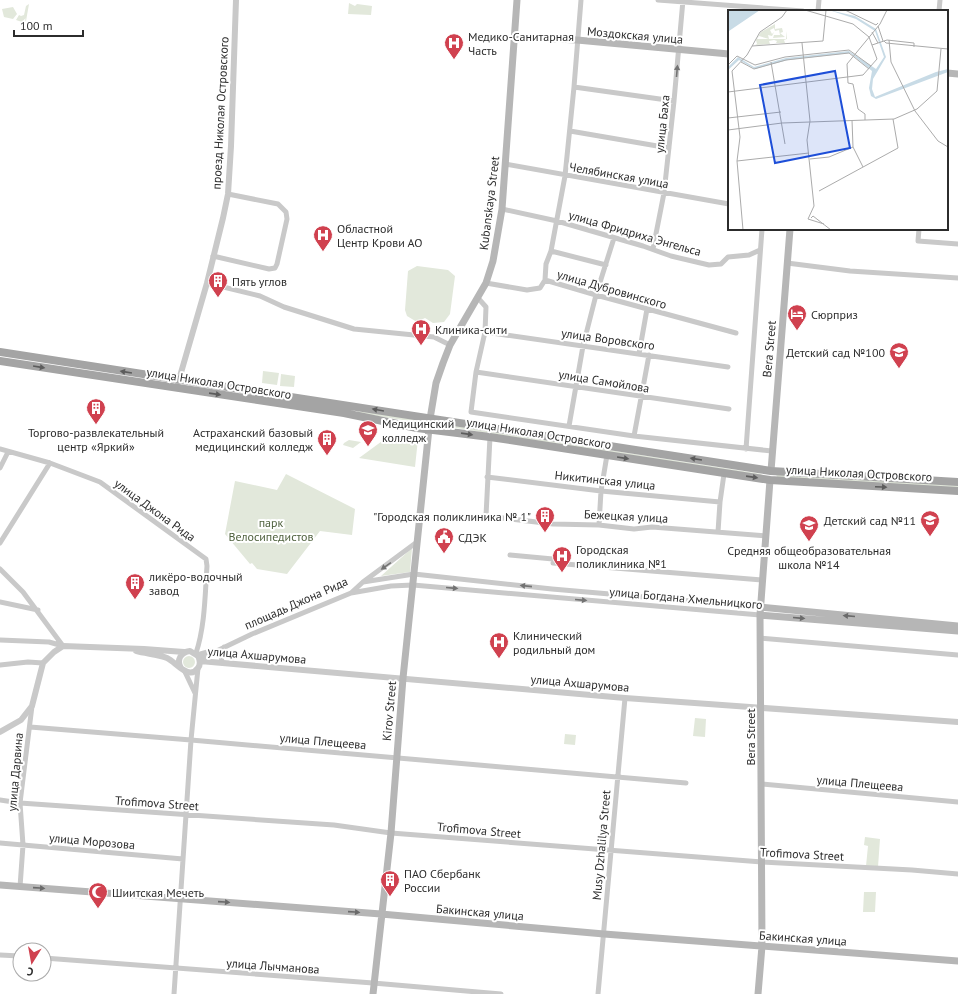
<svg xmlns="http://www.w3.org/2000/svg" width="958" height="994" font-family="'PT Sans',sans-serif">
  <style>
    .green { fill: #e2e8db }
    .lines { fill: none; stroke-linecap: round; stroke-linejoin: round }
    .minor { stroke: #c9c9c9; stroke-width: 5 }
    .tertiary { stroke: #c9c9c9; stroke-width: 6 }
    .secondary { stroke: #b6b6b6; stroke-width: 7 }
    .primary { stroke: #a4a4a4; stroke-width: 8 }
    .oneway { fill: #737373 }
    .oneway2 { fill: #5c5c5c }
    .oneway3 { fill: #6a6a6a }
    .labels { text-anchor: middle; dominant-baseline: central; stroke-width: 4; stroke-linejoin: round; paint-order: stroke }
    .street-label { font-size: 12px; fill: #2c2c2c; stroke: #fff }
    .poi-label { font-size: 12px; fill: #2c2c2c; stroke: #fff; text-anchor: start }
    .park-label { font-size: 12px; fill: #50623f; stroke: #fff }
    .inset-river { fill: none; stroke: #c8dbe6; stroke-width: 2 }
    .inset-road { fill: none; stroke: #ababab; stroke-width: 1 }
    .view { fill: #1d4ed8; fill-opacity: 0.15; stroke: #1d4ed8; stroke-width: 2 }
    .inset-edge { fill: none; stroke: #2c2c2c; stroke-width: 2 }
  </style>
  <rect width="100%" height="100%" fill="#fff"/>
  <path class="green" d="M349,3L355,6L357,4L372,6L371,15L348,14Z
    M29,4L26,21L22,22L16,20L19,15L21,16L24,15L26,6Z
    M13,7L17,14L13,19L4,17L2,9Z
    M417,266L448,270L455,276L450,314L444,322L433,323L425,318L417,322L407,316L405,310L408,271Z
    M263,371L279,373L277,385L262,383Z
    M281,374L295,376L294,387L280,386Z
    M357,411L419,419V421L415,422L359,413Z
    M436,423L762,474L760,476L437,425Z
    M389,436L418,439L415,467L359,458Z
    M349,440L361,442L353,448L343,445L344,443Z
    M286,474L355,509L352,535L320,531L287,574L257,569L252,563L250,564L225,534L235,481L277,490Z
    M776,474L958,484V489L777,477Z
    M412,548L410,572L381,576Z
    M183 662a6 6 0 1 1 12 0a6 6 0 1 1-12 0Z
    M695,718L706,719L705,737L693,736Z
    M565,734L576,735L575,745L564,744Z
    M865,837L880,839L878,867L866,866L868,846L864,845Z
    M864,892H876L875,912H863Z"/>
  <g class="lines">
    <path class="minor" d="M658,0L803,11
      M818,11L819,0
      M939,11L940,0
      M574,87L674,101
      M570,131L669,148
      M505,164L729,204
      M502,209L557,221L643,246L671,256L709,265L721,264L728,257L749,255L760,250
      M919,229L918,241L958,244
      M653,249L664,193L674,101L683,0
      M551,251L606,265
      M213,256L269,269L275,268L277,264L287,219L286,212L278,204L228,194
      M787,263L850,271L958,278
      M545,280L546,264L551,251L565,176L574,87L581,0
      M207,283L260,296L284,307L354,329L434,337L450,345
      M486,283L527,290L540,288L545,280L596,295L736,333
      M478,298L486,307L485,332L476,372L471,412L634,436L772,451
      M485,332L728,367
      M639,354L647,309
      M476,372L729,409
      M569,426L583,346L596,295L614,238
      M634,436L649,355
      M490,437L486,516L553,524L599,525L634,529L652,527L766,536
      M0,449L50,463L100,482L206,559L207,566C205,595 205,626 196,653
      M746,449L762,229
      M0,468L8,452
      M487,477L601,491L720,502
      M599,525L601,491L607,455
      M718,532L720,502L724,474
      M0,543L50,463
      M510,555L553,559
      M553,563L762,580
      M0,569L23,592L63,646
      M363,582L414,574L552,589L760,607
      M351,593L391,586L413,585L760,615
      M0,602L38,610
      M760,638L958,655
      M0,640L49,642L63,646
      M197,655L211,651
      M200,659L252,634L351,593L363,582L417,542
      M222,663L221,655L224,647
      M0,665L28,662L43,663
      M185,672L195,693
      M30,727L191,740L686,783
      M761,784L958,802
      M0,800L20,803L334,825L391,833L762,862L912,870L958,874
      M0,843L183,859
      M20,887L23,845L20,803L32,706
      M0,955L20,956
      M44,958L373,983L501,994
      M174,994L191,740L198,668
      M598,994L625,698"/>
    <path class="tertiary" d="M178,383L207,283L223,218L228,194L231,146L236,0
      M136,651C146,654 157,654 167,658C176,662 189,681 198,668C201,664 200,660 198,656L190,651C181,652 176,660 181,668
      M200,661L625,698L958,722
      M0,732L21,720L32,706L43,663L54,652L63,646L144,649L184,652"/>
    <path class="secondary" d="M514,37L577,40L729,54
      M947,73L958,74
      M771,471L790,229
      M760,607L958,626
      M760,615L958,631
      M0,885L381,914L604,934L958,961
      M373,994L391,833L403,678L430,419L436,383L443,363L450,345L486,283L493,261L502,209L517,0
      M758,994L762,946L760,615L770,480"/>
    <path class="primary" d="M0,352L771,471L958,482
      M0,361L344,413L417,428L490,437L770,480L958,491"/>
  </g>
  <defs><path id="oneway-solid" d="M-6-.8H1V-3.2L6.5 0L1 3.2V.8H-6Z"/></defs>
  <g class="oneway">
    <use href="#oneway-solid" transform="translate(677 71) rotate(-85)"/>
    <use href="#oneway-solid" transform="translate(386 566) rotate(145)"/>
    <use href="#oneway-solid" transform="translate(526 586) rotate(-174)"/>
    <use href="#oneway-solid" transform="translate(452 588) rotate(5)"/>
    <use href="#oneway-solid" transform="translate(581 600) rotate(5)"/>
  </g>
  <g class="oneway2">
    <use href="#oneway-solid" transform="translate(39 367) rotate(9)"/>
    <use href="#oneway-solid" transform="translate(126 372) rotate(-171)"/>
    <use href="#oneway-solid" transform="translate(215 394) rotate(8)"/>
    <use href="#oneway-solid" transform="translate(378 410) rotate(-170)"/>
    <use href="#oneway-solid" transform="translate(467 434) rotate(8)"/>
    <use href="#oneway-solid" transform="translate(623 458) rotate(9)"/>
    <use href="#oneway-solid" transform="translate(696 459) rotate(-171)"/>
    <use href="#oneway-solid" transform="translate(752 477) rotate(8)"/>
    <use href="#oneway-solid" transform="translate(881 487) rotate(3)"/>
  </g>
  <g class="oneway3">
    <use href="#oneway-solid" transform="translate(849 616) rotate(-175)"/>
    <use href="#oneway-solid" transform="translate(799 618) rotate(5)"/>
    <use href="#oneway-solid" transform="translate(39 888) rotate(4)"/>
    <use href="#oneway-solid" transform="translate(224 902) rotate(4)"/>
    <use href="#oneway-solid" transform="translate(354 912) rotate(4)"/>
  </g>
  <defs>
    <symbol id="hospital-pin" viewBox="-11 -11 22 30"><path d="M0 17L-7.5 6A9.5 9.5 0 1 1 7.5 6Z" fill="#d0414f" stroke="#fff"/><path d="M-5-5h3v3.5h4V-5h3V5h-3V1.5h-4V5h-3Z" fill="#fff"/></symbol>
    <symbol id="building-pin" viewBox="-11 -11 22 30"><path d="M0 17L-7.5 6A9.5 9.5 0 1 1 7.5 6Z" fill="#d0414f" stroke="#fff"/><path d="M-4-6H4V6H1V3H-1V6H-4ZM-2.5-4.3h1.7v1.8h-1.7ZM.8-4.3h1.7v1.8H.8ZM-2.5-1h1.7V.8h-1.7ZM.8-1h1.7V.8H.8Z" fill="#fff"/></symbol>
    <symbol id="hotel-pin" viewBox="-11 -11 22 30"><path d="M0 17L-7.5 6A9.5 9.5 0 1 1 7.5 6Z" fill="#d0414f" stroke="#fff"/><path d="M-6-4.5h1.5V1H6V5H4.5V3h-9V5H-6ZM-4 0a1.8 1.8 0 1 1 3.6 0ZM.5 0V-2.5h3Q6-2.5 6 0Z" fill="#fff"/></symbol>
    <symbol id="school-pin" viewBox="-11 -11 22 30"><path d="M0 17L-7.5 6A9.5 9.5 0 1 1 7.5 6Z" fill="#d0414f" stroke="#fff"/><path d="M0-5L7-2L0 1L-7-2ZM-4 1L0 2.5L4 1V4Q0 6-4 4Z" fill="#fff"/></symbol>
    <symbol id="university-pin" viewBox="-11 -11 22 30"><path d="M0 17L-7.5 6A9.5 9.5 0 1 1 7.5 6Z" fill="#d0414f" stroke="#fff"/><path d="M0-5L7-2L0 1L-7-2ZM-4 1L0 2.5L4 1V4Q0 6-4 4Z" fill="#fff"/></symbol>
    <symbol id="civic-pin" viewBox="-11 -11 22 30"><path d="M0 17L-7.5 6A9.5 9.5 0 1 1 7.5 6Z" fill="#d0414f" stroke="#fff"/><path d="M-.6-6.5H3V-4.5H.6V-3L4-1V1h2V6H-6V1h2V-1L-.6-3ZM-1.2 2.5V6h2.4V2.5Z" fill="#fff"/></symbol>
    <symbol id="mosque-pin" viewBox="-11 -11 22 30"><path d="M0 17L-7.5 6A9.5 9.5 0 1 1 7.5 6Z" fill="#d0414f" stroke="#fff"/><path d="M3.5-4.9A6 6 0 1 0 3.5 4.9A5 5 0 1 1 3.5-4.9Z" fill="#fff"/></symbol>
  </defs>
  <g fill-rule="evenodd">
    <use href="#hospital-pin" x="443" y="32" width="22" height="30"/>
    <use href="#hospital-pin" x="312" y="224" width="22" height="30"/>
    <use href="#building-pin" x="207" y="270" width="22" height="30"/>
    <use href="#hotel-pin" x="786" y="303" width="22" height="30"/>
    <use href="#hospital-pin" x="410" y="318" width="22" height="30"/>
    <use href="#school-pin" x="888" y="341" width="22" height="30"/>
    <use href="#building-pin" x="85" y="397" width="22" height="30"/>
    <use href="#university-pin" x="357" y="419" width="22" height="30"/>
    <use href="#building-pin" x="316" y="428" width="22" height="30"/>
    <use href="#building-pin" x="534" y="505" width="22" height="30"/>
    <use href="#school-pin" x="919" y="509" width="22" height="30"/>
    <use href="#school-pin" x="798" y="514" width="22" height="30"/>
    <use href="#civic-pin" x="433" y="526" width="22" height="30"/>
    <use href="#hospital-pin" x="551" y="545" width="22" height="30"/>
    <use href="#building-pin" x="124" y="572" width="22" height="30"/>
    <use href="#hospital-pin" x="488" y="631" width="22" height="30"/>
    <use href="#building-pin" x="379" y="869" width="22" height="30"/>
    <use href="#mosque-pin" x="87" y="881" width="22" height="30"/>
  </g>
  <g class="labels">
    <g class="street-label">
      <text transform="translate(635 35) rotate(5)">Моздокская улица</text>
      <text transform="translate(220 113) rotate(-87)">проезд Николая Островского</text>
      <text transform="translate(662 124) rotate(-84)">улица Баха</text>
      <text transform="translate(619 175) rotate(10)">Челябинская улица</text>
      <text transform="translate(489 203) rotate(-83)">Kubanskaya Street</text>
      <text transform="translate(635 233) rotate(16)">улица Фридриха Энгельса</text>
      <text transform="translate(612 289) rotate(16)">улица Дубровинского</text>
      <text transform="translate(608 339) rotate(8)">улица Воровского</text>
      <text transform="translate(769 349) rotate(-85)">Bera Street</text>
      <text transform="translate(604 381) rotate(9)">улица Самойлова</text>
      <text transform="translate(219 383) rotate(9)">улица Николая Островского</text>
      <text transform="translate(539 433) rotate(9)">улица Николая Островского</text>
      <text transform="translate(859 473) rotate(3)">улица Николая Островского</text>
      <text transform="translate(605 480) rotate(6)">Никитинская улица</text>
      <text transform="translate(155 510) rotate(36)">улица Джона Рида</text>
      <text transform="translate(626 516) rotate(3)">Бежецкая улица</text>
      <text transform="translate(686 598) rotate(5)">улица Богдана Хмельницкого</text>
      <text transform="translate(296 603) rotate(-24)">площадь Джона Рида</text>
      <text transform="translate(257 655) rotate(5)">улица Ахшарумова</text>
      <text transform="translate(580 683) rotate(5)">улица Ахшарумова</text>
      <text transform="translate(389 711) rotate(-85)">Kirov Street</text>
      <text transform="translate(750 737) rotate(-90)">Bera Street</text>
      <text transform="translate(323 741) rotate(5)">улица Плещеева</text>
      <text transform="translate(15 772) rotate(-85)">улица Дарвина</text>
      <text transform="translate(860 783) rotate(5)">улица Плещеева</text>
      <text transform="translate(157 803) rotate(4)">Trofimova Street</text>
      <text transform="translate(479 830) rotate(5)">Trofimova Street</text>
      <text transform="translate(92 841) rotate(5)">улица Морозова</text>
      <text transform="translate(601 845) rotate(-85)">Musy Dzhalilya Street</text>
      <text transform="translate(802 854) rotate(3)">Trofimova Street</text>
      <text transform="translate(480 912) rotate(5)">Бакинская улица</text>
      <text transform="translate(803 938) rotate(4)">Бакинская улица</text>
      <text transform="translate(273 966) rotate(4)">улица Лычманова</text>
    </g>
    <g class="poi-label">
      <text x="468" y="36">Медико-Санитарная<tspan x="468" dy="14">Часть</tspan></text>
      <text x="337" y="228">Областной<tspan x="337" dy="14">Центр Крови АО</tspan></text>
      <text x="232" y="281">Пять углов</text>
      <text x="811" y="314">Сюрприз</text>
      <text x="435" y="329">Клиника-сити</text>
      <text x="885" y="352" text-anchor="end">Детский сад №100</text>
      <text x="382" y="423">Медицинский<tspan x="382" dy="14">колледж</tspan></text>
      <text x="96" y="432" text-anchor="middle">Торгово-развлекательный<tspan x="96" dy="14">центр «Яркий»</tspan></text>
      <text x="313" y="432" text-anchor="end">Астраханский базовый<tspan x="313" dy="14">медицинский колледж</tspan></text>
      <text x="531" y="516" text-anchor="end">"Городская поликлиника № 1"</text>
      <text x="916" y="520" text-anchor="end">Детский сад №11</text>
      <text x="458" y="537">СДЭК</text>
      <text x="576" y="549">Городская<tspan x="576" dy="14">поликлиника №1</tspan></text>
      <text x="809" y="550" text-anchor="middle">Средняя общеобразовательная<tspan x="809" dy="14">школа №14</tspan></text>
      <text x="149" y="576">ликёро-водочный<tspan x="149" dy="14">завод</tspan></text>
      <text x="513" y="635">Клинический<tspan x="513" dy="14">родильный дом</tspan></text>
      <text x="404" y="873">ПАО Сбербанк<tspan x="404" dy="14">России</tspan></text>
      <text x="112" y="892">Шиитская Мечеть</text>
    </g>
    <g class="park-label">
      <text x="271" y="522">парк<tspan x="271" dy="14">Велосипедистов</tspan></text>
    </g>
  </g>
  <g transform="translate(728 10)">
    <rect width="220" height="220" fill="#fff"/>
    <path d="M47,14V19L54,18L55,22L52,23L57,27L45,28L46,25H52L51,20L47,21L46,18L42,20L44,24L46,22L44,26L40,25L41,29L31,26L29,29H58L59,21V29L56,30L57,33H48L49,31L46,30L41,31L42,34L27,35L29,34L28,30L33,22Z" fill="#e2e8db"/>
    <path d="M0,0H32L1,21ZM101,0L127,6L148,19L158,47L145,69L144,79L147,87L208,62L220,59V62L148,89L143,86L141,78L144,61L122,43L60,50L27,59L11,50L0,60V57L10,47L26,57L58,48L121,41L148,59L156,47L147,21L128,9Z" fill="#c8dbe6"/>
    <path class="inset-river" d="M0,19L29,0"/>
    <path class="inset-road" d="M117,0L148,15L150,13M150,16L155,31M144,22L150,33M161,30L163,52L187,101L210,131L220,137M156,31L158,33L220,39M74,33L82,111L79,130L86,196L80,209L96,214M144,35L159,30L186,33V37M24,36L95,31L98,0M13,52L26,59L58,50L121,43L141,59M43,52L57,134M0,55L9,46L27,55L57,47L121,40L143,56M0,82L135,65L149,49L141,27L125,14L77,0M0,108L53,102M124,110L125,137L135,157M137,110V104L130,99L125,74L120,73L119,54L152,14L159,0M0,120L54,113L166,109L189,99L209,81L213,39M82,149L101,147L125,137M9,151L81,143M91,181L170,138L165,109M83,208L85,206L103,220M15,220L9,151L12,127L4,61L19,45L32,22L54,7L59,0"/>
    <path class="view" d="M107,61L122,138L47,153L32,75Z"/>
    <rect width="220" height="220" class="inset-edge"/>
  </g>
  <g transform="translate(32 962) rotate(191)"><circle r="19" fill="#ffffff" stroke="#ababab"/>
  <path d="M0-3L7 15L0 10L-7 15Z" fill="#d0414f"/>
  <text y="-6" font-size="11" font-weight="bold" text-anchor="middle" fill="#2c2c2c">С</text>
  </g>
  <path d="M14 30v6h69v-6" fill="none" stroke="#2c2c2c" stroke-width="2"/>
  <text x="20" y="30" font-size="12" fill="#2c2c2c" stroke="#ffffff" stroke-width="3" paint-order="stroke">100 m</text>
</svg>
